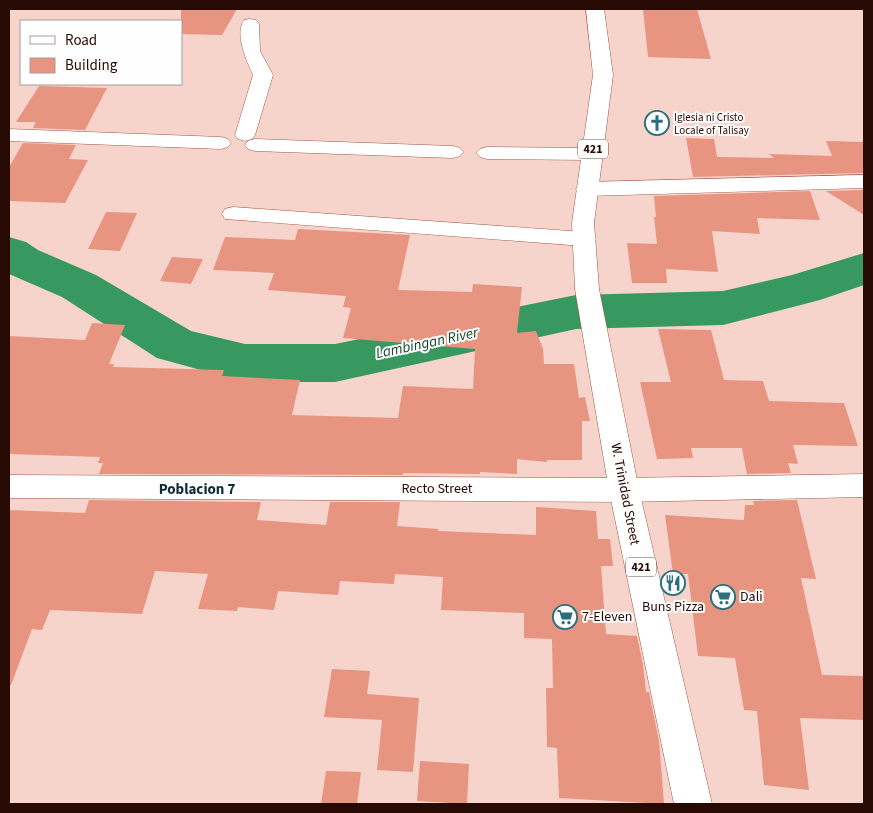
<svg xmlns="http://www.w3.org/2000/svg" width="873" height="813" font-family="'Source Sans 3',sans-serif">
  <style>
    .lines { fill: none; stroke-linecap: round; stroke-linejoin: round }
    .river { fill: #379960; fill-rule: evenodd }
    .building { fill: #e79480 }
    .minor-casing { stroke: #a25644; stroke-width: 1 }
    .major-casing { stroke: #a25644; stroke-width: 1 }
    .minor { fill: #fff; fill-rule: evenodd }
    .major { fill: #fff; fill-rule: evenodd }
    .labels { text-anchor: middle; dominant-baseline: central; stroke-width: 4; stroke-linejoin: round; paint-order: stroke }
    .far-poi-label { font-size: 11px; fill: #270a04; stroke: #fefefe; text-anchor: start }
    .shield { fill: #fefefe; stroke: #68534f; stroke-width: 1 }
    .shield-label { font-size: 12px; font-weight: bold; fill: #270a04 }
    .street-label { font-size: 14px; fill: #270a04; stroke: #fefefe }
    .poi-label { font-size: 14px; fill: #270a04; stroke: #fefefe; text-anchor: start }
    .water-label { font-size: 15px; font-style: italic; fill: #16492b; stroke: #fefefe }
    .neighbourhood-label { font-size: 15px; font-weight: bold; fill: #0d2e35; stroke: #fefefe }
  </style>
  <rect width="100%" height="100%" fill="#f7d4cb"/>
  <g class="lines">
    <path class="river" d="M9,237L26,242L38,250L96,275L191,331L245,344H335L576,295L723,291L792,275L864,253V285L820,300L723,325L576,329L335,382H245L157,358L62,297L9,274Z"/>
  </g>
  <path class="building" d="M181,9H237L222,35L181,34Z
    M643,9H697L711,59L648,57Z
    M39,86L107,88L85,130L33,128L36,122H16Z
    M686,138L714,139L717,157L774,158L769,154L832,156L826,141L864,142V173L693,177Z
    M23,143L76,145L69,159L88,160L65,203L9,201V167Z
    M864,190V215L826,191Z
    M810,191L820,220L757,218L760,234L712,231L718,272L666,269L667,283H632L627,243L657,244L654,217H656L654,196Z
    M106,212L137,213L120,251L88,249Z
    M298,229L410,235L398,290L472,292L473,284L522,287L517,333L536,331L543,349L544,364H574L579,398L585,397L590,421H582V460H547V462L517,459V474L480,472V474L403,473V475L99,474L103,463H98L100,457L9,454V336L85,340L92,323L125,325L109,364H114L113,367L224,370L222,376L300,380L292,415L398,418L403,386L473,389L475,349L343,338L351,308L343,307L346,296L268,290L274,273L213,270L225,237L295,240Z
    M172,257L203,259L191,284L160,281Z
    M658,329L711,330L724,380L763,381L769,401L844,403L858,446L793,445L798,464L788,463L791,473L747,474L742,448H691L693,458L657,459L640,382H671Z
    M89,500L261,502L257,520L326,525L330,502H400L397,526L438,529V531L536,535V507L596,511L598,539H610L613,566H601L606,634L637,636L643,665L646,692H649L659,741L664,804L559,798L557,748L547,747L546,688H553L552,639L524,638V613L441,610L443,577L395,574L394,584L340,581L338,595L278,591L274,610L238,607L237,611L198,609L208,574L155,571L142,614L50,610L42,630L32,629L11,685H9V510L85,513Z
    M797,500L816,579L801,578L822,675L864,676V720L800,718L809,790L764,785L757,711L744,710L735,658L698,656L688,574H673L665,515L744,520L745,505H754L753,501Z
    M332,669L370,671L367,694L419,698L413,772L377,770L382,720L324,717Z
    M420,761L469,764L467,804L417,801Z
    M326,771L361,772L357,804H321Z"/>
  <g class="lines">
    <defs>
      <path id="minor" d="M250,19L256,20L259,24L260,51L273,75L255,135L252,139L245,141L238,139L235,135L253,75C247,61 234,35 244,20Z
        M9,129L221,137L228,139L231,143L228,147L221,149L9,141Z
        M255,139L453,146L460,148L464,152L460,156L453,158L255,151L248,149L245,145L248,141Z
        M487,147L592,148L599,150L603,154L599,158L592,160L487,159L480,157L476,153L480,149Z
        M864,175V188L587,196L579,194L576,189L579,184L587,182Z
        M233,207L584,232L592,234L596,239L592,244L584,246L225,219L222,214L225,209Z
        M9,475L624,478L864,474V497L624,502L9,498Z"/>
      <path id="major" d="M586,9H604L613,75L594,223L599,289L639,490L712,804H674L609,490L575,289L572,223L593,75Z"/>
    </defs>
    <use href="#minor" class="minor-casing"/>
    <use href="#major" class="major-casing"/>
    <use href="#minor" class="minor"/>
    <use href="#major" class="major"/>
  </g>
  <defs>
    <symbol id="church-ring" viewBox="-11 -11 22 22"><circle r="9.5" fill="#fefefe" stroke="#296f7d" stroke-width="1.5"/><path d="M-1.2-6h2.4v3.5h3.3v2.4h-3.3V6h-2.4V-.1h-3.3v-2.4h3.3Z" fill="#296f7d"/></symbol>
    <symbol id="restaurant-ring" viewBox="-11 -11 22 22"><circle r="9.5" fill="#fefefe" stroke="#296f7d" stroke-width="1.5"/><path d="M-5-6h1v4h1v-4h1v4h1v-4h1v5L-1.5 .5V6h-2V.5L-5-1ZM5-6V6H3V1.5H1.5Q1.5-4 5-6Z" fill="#296f7d"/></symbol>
    <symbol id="supermarket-ring" viewBox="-11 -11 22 22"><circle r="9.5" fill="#fefefe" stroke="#296f7d" stroke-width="1.5"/><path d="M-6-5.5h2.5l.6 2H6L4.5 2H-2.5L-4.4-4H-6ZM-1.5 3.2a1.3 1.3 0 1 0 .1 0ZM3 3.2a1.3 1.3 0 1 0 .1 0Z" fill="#296f7d"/></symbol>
  </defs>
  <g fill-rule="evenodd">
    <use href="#church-ring" x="643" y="109" width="28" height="28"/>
    <use href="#restaurant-ring" x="659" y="569" width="28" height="28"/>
    <use href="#supermarket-ring" x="709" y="583" width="28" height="28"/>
    <use href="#supermarket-ring" x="551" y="603" width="28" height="28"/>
  </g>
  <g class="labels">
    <g class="far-poi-label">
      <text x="674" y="117">Iglesia ni Cristo<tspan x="674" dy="13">Locale of Talisay</tspan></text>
    </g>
    <g class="shield">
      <rect x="578" y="139.5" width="30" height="19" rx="4"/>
      <rect x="626" y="557.5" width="30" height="19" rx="4"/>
    </g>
    <g class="shield-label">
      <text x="593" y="149">421</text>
      <text x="641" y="567">421</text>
    </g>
    <g class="street-label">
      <text x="437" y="489">Recto Street</text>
      <text transform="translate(625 494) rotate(79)">W. Trinidad Street</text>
    </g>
    <g class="poi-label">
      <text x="740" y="597">Dali</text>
      <text x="673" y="607" text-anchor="middle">Buns Pizza</text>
      <text x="582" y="617">7-Eleven</text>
    </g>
    <g class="water-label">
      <text transform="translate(427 343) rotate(-12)">Lambingan River</text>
    </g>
    <g class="neighbourhood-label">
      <text x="197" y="489">Poblacion 7</text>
    </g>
  </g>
  <rect width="873" height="813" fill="none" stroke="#270a04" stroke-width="20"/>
  <rect x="20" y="20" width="162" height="65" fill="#fefefe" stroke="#a89c9a"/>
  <rect x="30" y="36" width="25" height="8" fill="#ffffff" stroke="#a89c9a"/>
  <text x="65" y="45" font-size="15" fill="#270a04">Road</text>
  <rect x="30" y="58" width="25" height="15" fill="#e79480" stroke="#a89c9a"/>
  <text x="65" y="70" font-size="15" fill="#270a04">Building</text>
</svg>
